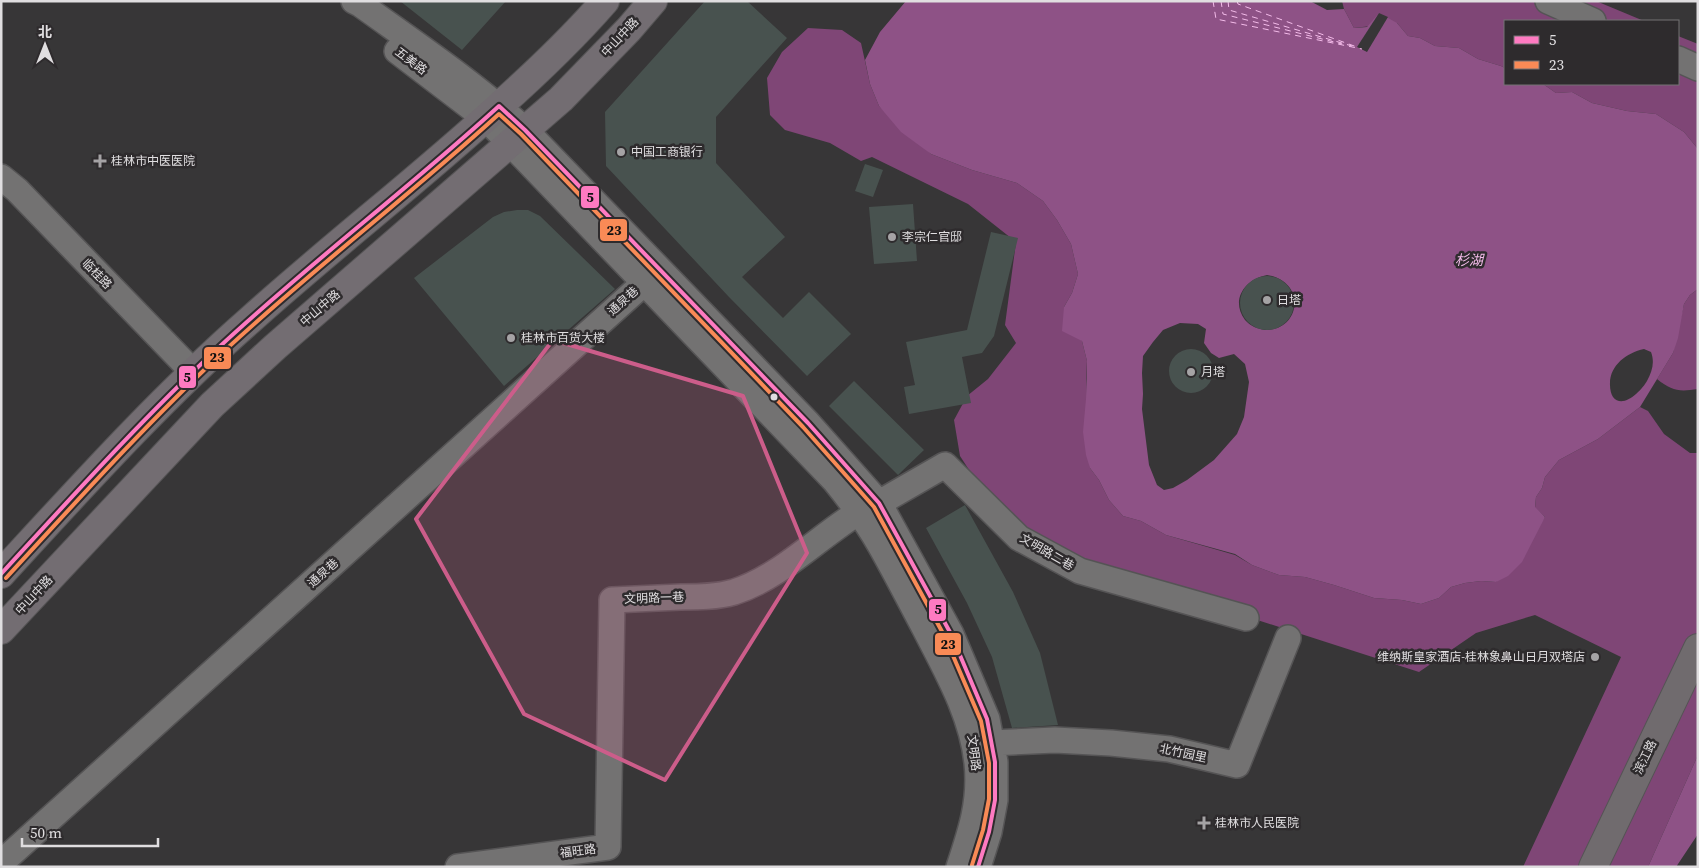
<svg xmlns="http://www.w3.org/2000/svg" width="1699" height="868" font-family="'Source Serif 4','Noto Sans SC',serif">
  <style>
    .forest { fill: #7f4676 }
    .water { fill: #8e5286; fill-rule: evenodd }
    .pier { fill: #373637 }
    .lines { fill: none; stroke-linecap: round; stroke-linejoin: round }
    .ferry { stroke: #f4bcea; stroke-width: 1; stroke-dasharray: 6 5; stroke-linecap: butt }
    .building { fill: #48524f }
    .minor-casing { stroke: #555455; stroke-width: 28 }
    .major-casing { stroke: #555455; stroke-width: 30 }
    .highway-casing { stroke: #555455; stroke-width: 30 }
    .minor { stroke: #737272; stroke-width: 25 }
    .major { stroke: #706b6e; stroke-width: 28 }
    .highway { stroke: #736d72; stroke-width: 28 }
    .bus-1-casing { stroke: #2e2b2d; stroke-width: 8 }
    .bus-2-casing { stroke: #2e2b2d; stroke-width: 8 }
    .bus-1 { stroke: #fe7ac1; stroke-width: 4 }
    .bus-2 { stroke: #f98a56; stroke-width: 4 }
    .marked { fill: #cc5d8a; fill-opacity: 0.2; stroke: #cc5d8a; stroke-width: 4; stroke-linejoin: round }
    .poi-dot { fill: #a5a3a5; stroke: #2e2b2d; stroke-width: 2 }
    .bus-dot { fill: #e0dee0; stroke: #2e2b2d; stroke-width: 2 }
    .labels { text-anchor: middle; dominant-baseline: central; stroke-width: 5; stroke-linejoin: round; paint-order: stroke }
    .street-label { font-size: 12px; fill: #e0dee0; stroke: #2e2b2d }
    .poi-label { font-size: 12px; fill: #e0dee0; stroke: #2e2b2d; text-anchor: start }
    .water-label { font-size: 14px; font-style: italic; fill: #f4bcea; stroke: #2e2b2d }
    .line-badge { stroke: #2e2b2d; stroke-width: 2 }
    .pale-badge-label { font-size: 14px; text-anchor: middle; font-weight: bold; fill: #111 }
  </style>
  <rect width="100%" height="100%" fill="#373637"/>
  <path class="forest" d="M1342,1H1596L1644,21H1505V68L1501,66L1478,59L1459,48L1435,46L1420,38L1408,36L1397,23L1354,28L1344,9Z
    M808,28L842,30L861,43L870,84L879,106L931,154L972,170L1017,183L1043,201L1057,220L1071,244L1078,274L1072,293L1064,307L1082,341L1087,361L1086,379L1090,468L1099,480L1109,500L1123,516L1141,521L1166,535L1235,555L1252,565L1279,575L1305,577L1334,585L1374,598L1402,600L1421,604L1439,598L1451,587L1465,583L1481,581L1496,582L1545,517L1535,508L1536,497L1542,488L1545,477L1559,460L1598,439L1640,407L1648,411L1664,434L1690,453H1698V755L1648,867H1523L1621,657L1535,615L1476,633L1419,672L1071,560L1026,530L988,499L960,456L954,420L967,396L988,379L1016,343L1005,325L1016,242L968,204L872,157L861,161L830,143L785,130L770,115L767,78L782,52Z
    M1678,36L1698,44V149L1684,132L1656,114L1627,111L1592,103L1572,92L1556,93L1543,84H1678Z
    M1698,289V389C1679,392 1672,391 1657,379L1673,353L1684,304L1690,295Z"/>
  <path class="water" d="M906,1H1310L1327,10L1344,9L1354,28L1367,27L1379,13L1397,23L1408,36L1420,38L1435,46L1459,48L1478,59L1501,66L1505,68V84H1543L1556,93L1572,92L1592,103L1627,111L1656,114L1684,132L1698,149V289L1690,295L1684,304L1678,338L1673,353L1640,407L1598,439L1559,460L1545,477L1542,488L1536,497L1535,507L1545,517L1522,562L1508,576L1496,582L1481,581L1465,583L1451,587L1439,598L1421,604L1402,600L1374,598L1334,585L1305,577L1279,575L1252,565L1235,554L1166,535L1141,521L1123,516L1109,500L1099,480L1090,468L1086,455L1083,432L1086,399L1087,361L1082,341L1062,331L1064,307L1072,293L1078,274L1071,244L1057,220L1043,201L1017,183L972,170L931,154L901,132L879,106L870,84L865,60L880,32ZM1267,275C1307,281 1301,331 1265,330C1258,329 1250,326 1245,320C1230,300 1245,279 1267,275ZM1180,323L1198,324L1206,329L1204,343L1211,353L1219,358L1234,354L1245,364L1249,382L1244,417L1237,434L1214,460L1187,480L1173,488L1164,490L1157,485L1149,465L1142,409L1143,394L1142,373L1143,356L1153,342L1163,330ZM1644,349L1651,352C1655,363 1652,371 1647,381C1642,390 1623,410 1613,397C1611,394 1610,389 1610,385C1609,366 1626,353 1644,349Z
    M1698,755V834L1676,867H1648Z"/>
  <path class="pier" d="M1379,13L1388,17L1367,52L1357,47Z"/>
  <g class="lines">
    <path class="ferry" d="M1213,1L1216,19L1362,49
      M1221,1L1223,14L1342,44
      M1228,1L1229,10L1352,46
      M1237,1L1238,4L1357,47"/>
  </g>
  <path class="building" d="M400,1H506L462,50Z
    M705,1H747L787,38L716,117V163L785,237L742,277L783,318L809,292L851,334L807,376L729,297L606,166L605,112Z
    M865,164L883,170L873,197L855,191Z
    M913,204L917,261L874,264L869,207Z
    M517,210H528L540,216L615,289L504,386L414,278L493,217L504,212Z
    M991,232L1018,238L994,336L982,353L962,357L971,403L909,414L904,387L915,385L906,342L967,330Z
    M1240 303a27 27 0 1 1 54 0a27 27 0 1 1-54 0Z
    M1169 371a22 22 0 1 1 44 0a22 22 0 1 1-44 0Z
    M854,381L924,450L898,475L829,406Z
    M965,505L1013,592L1040,653L1058,725L1012,728L992,657L967,603L926,528Z"/>
  <g class="lines">
    <defs>
      <path id="minor" d="M354,1L360,4C417,45 474,83 525,130L808,423L879,503L951,634L987,719L995,762V800L989,832L978,867
        M1548,1L1593,21
        M397,51L486,119L510,143L834,480C851,501 867,522 880,545C896,573 910,601 925,629C947,672 972,715 977,763C981,801 971,831 959,867
        M1678,59L1698,68
        M1,177L17,190L193,372
        M879,503L945,465L1019,538L1080,571L1246,618
        M992,743L1055,740L1111,743L1169,749L1237,765L1288,638
        M1,863L644,283
        M458,867L608,847L612,600C635,599 658,598 681,597C698,597 717,597 734,592C781,577 818,537 859,512"/>
      <path id="major" d="M1593,867L1698,648"/>
      <path id="highway" d="M1,574C81,487 161,398 250,320C331,247 417,181 498,107C535,74 572,39 605,1
        M1,630L212,405L275,347L561,99L629,29L653,1"/>
    </defs>
    <use href="#minor" class="minor-casing"/>
    <use href="#major" class="major-casing"/>
    <use href="#highway" class="highway-casing"/>
    <use href="#minor" class="minor"/>
    <use href="#major" class="major"/>
    <use href="#highway" class="highway"/>
    <defs>
      <path id="bus-1" d="M1,574C71,498 140,421 216,350C307,265 407,190 499,106L525,130L808,423L879,503L951,634L987,719L995,762V800L989,832L978,867"/>
      <path id="bus-2" d="M6,578C76,502 145,425 221,354C310,271 408,197 499,114L521,134L803,427L874,507L945,637L981,721L989,763V799L983,830L972,865"/>
    </defs>
    <use href="#bus-1" class="bus-1-casing"/>
    <use href="#bus-2" class="bus-2-casing"/>
    <use href="#bus-1" class="bus-1"/>
    <use href="#bus-2" class="bus-2"/>
  </g>
  <path class="marked" d="M553,340L743,396L807,553L665,780L524,714L416,519Z"/>
  <g class="poi-dot">
    <circle cx="621" cy="152" r="5"/>
    <path d="M97.5 153.5h5v5h5v5h-5v5h-5v-5h-5v-5h5z"/>
    <circle cx="892" cy="237" r="5"/>
    <circle cx="1267" cy="300" r="5"/>
    <circle cx="511" cy="338" r="5"/>
    <circle cx="1191" cy="372" r="5"/>
    <circle cx="1595" cy="657" r="5"/>
    <path d="M1201.5 815.5h5v5h5v5h-5v5h-5v-5h-5v-5h5z"/>
  </g>
  <circle class="bus-dot" cx="774" cy="397" r="4.5"/>
  <g class="labels">
    <g class="street-label">
      <text transform="translate(620 37) rotate(-47)">中山中路</text>
      <text transform="translate(411 61) rotate(37)">五美路</text>
      <text transform="translate(97 274) rotate(46)">临桂路</text>
      <text transform="translate(623 301) rotate(-42)">通泉巷</text>
      <text transform="translate(320 308) rotate(-41)">中山中路</text>
      <text transform="translate(1047 552) rotate(30)">文明路二巷</text>
      <text transform="translate(323 573) rotate(-42)">通泉巷</text>
      <text transform="translate(34 595) rotate(-47)">中山中路</text>
      <text transform="translate(654 598) rotate(-2)">文明路一巷</text>
      <text transform="translate(974 753) rotate(83)">文明路</text>
      <text transform="translate(1183 753) rotate(12)">北竹园里</text>
      <text transform="translate(1645 757) rotate(-64)">滨江路</text>
      <text transform="translate(578 851) rotate(-7)">福旺路</text>
    </g>
    <g class="poi-label">
      <text x="631" y="152">中国工商银行</text>
      <text x="111" y="161">桂林市中医医院</text>
      <text x="902" y="237">李宗仁官邸</text>
      <text x="1277" y="300">日塔</text>
      <text x="521" y="338">桂林市百货大楼</text>
      <text x="1201" y="372">月塔</text>
      <text x="1585" y="657" text-anchor="end">维纳斯皇家酒店-桂林象鼻山日月双塔店</text>
      <text x="1215" y="823">桂林市人民医院</text>
    </g>
    <g class="water-label">
      <text x="1469" y="260">杉湖</text>
    </g>
  </g>
  <g class="line-badge">
    <rect x="580" y="185" width="20" height="24" rx="5" fill="#fe7ac1"/>
    <rect x="599" y="218" width="29" height="24" rx="5" fill="#f98a56"/>
    <rect x="203" y="346" width="29" height="24" rx="5" fill="#f98a56"/>
    <rect x="178" y="365" width="19" height="24" rx="5" fill="#fe7ac1"/>
    <rect x="928" y="598" width="19" height="24" rx="5" fill="#fe7ac1"/>
    <rect x="934" y="632" width="28" height="24" rx="5" fill="#f98a56"/>
  </g>
  <g class="pale-badge-label">
    <text x="590" y="202">5</text>
    <text x="614" y="235">23</text>
    <text x="217" y="362">23</text>
    <text x="187" y="382">5</text>
    <text x="938" y="614">5</text>
    <text x="948" y="649">23</text>
  </g>
  <rect width="1699" height="868" fill="none" stroke="#e0dee0" stroke-width="5"/>
  <rect x="1504" y="20" width="175" height="65" fill="#2e2b2d" stroke="#757375"/>
  <rect x="1514" y="36" width="25" height="8" fill="#fe7ac1" stroke="#757375"/>
  <text x="1549" y="45" font-size="15" fill="#e0dee0">5</text>
  <rect x="1514" y="61" width="25" height="8" fill="#f98a56" stroke="#757375"/>
  <text x="1549" y="70" font-size="15" fill="#e0dee0">23</text>
  <g transform="translate(45 45)" stroke="#2e2b2d" stroke-width="4" paint-order="stroke">
  <path d="M0-4L9 19L0 12L-9 19Z" fill="#e0dee0"/>
  <text y="-8" font-size="14" font-weight="bold" text-anchor="middle" fill="#e0dee0">北</text>
  </g>
  <path d="M22 838v8h136v-8" fill="none" stroke="#e0dee0" stroke-width="2.5"/>
  <text x="30" y="838" font-size="15" fill="#e0dee0" stroke="#2e2b2d" stroke-width="4" paint-order="stroke">50 m</text>
</svg>
